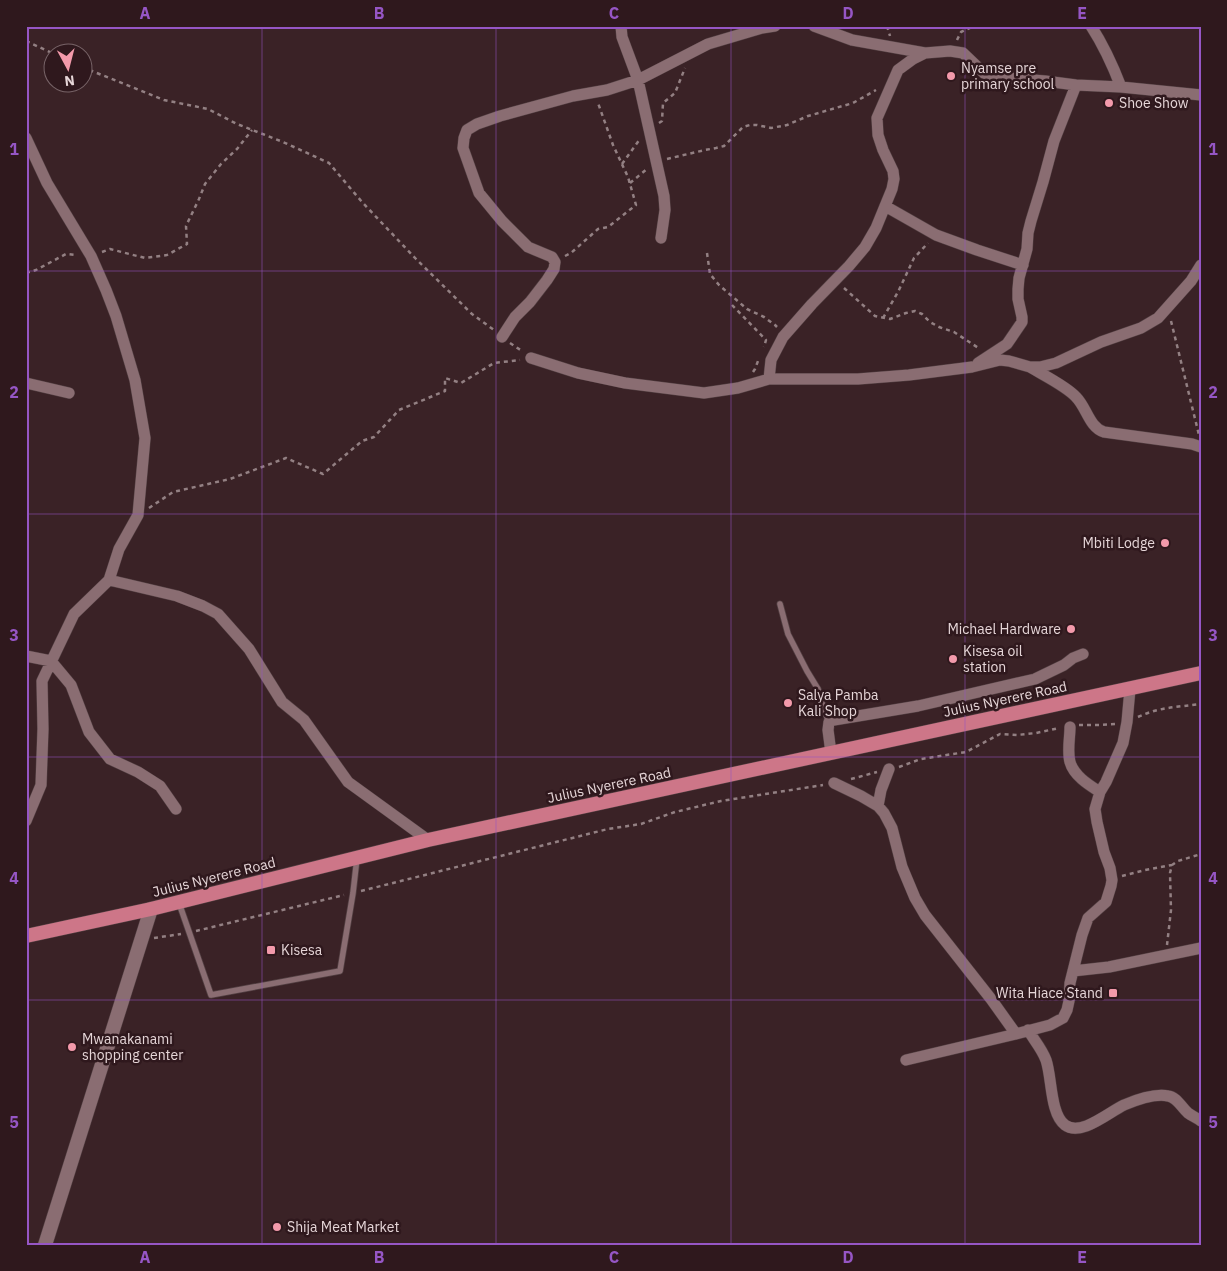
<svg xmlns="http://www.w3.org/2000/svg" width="1227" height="1271" font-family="'IBM Plex Sans',sans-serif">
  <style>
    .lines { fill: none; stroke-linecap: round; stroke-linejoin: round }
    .service-casing { stroke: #534043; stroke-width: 7 }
    .minor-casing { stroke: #534043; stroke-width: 12 }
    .tertiary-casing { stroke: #534043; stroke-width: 15 }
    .trunk-casing { stroke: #534043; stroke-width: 15 }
    .path { stroke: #938083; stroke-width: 2.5; stroke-dasharray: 4 4; stroke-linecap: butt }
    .service { stroke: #8a6d72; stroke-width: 5.5 }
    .minor { stroke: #8a6d72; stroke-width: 11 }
    .tertiary { stroke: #8a6d72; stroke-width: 14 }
    .trunk { stroke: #cd7688; stroke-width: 14 }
    .grid { fill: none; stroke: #9656c5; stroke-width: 1; stroke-opacity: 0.55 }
    .poi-dot { fill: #f39aab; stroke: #2f181d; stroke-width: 2 }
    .labels { text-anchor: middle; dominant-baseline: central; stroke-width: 5; stroke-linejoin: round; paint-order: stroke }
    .poi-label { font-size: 14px; fill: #e6d6d8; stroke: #2f181d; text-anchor: start }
    .street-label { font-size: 14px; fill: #e6d6d8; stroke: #2f181d }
    .neatline { fill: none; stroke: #9656c5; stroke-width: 2 }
    .grid-label { font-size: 16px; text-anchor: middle; font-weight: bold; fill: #9656c5 }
  </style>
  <rect width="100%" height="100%" fill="#3a2226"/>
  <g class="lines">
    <defs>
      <path id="service" d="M780,604L788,634L807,671L818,689L824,710L829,722
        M179,903L211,995L340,971L353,893L357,858"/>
      <path id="minor" d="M621,26L622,37L638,80L664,196L665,210L661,238
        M814,26L852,40L925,53
        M1091,26C1104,46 1113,66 1121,87
        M26,138L47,183L91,256L106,290L116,316L135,380L145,438L138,515L119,549L109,580L74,614L42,681L43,729L41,785L26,821
        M885,206L936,235L977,250L1023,265
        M502,337L515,317L530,302L547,280L554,269L555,262L552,257L528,247L502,221L479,193L463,148L464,138L467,130L477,124L500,116L573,96L607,90L638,80L708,44L762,28L775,26
        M531,358L578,373L625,383L704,393L738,388L769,379H858L909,375L972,367L1000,360L1009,361L1030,367H1040L1056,363L1101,342L1141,328L1158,318L1191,281L1201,265
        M978,363L1007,344L1022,322V317L1018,299V289L1019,278L1027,249L1028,233L1031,221L1043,182L1054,141L1076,85
        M1030,367C1043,375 1066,386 1076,397C1087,408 1089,427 1104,432L1192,444L1201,447
        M769,379L771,360L783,337L812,304L849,266L865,247L876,228L892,189L894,179L893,171L883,150L878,135L877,118L898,70L913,59L925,53L950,51L963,53L985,74L996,77L1045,81L1076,85L1121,87L1201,95
        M26,383L69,393
        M109,580L177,596L203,606L218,614L249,649L282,702L304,720L348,782L428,840
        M26,656L51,661L71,685L89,732L110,759L138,772L160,786L176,809
        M1070,727C1070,738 1067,751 1070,762C1074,776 1089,785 1100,792
        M831,753L828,730L829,722L834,720L918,706L1035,679L1064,665L1073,658L1083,654
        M834,783L861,796L878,806L884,813L892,828L902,867L915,898L925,915L991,999L1016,1034
        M878,806L881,790L889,769
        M1073,971L1109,967L1201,948
        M1028,1030C1034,1040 1042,1049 1046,1060C1052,1077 1050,1114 1065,1125C1081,1137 1109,1112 1124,1105C1136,1100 1154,1093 1168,1096C1177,1097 1181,1107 1188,1113C1192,1116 1197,1118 1201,1121
        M906,1060L1016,1034L1050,1025L1063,1018L1067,1010L1069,1001L1070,983L1082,935L1088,918L1106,902L1111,886L1112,880L1110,868L1104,852L1097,822L1095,809L1100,792L1106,782L1123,743L1127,722L1130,689"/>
      <path id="tertiary" d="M45,1245L151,909"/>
      <path id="trunk" d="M26,936L151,909L428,840L1201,673"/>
    </defs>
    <use href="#service" class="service-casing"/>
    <use href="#minor" class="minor-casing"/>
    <use href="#tertiary" class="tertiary-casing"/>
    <use href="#trunk" class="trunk-casing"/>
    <path class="path" d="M887,26L890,36
      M957,40L961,32L974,26
      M26,41L52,53
      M82,67L164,100L208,109L237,124L283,142L329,163L362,202L416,259L472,314L494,330
      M659,123L662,121L663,103L675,93L685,68
      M667,159L705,150L716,148L724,146L743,127L750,125H757L771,128L787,125L808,116L853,103L876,90
      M622,164L640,139
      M630,183L647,169
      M102,252L110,249L145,258L167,255L187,244L186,226L199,199L205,184L221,164L237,149L252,130
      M707,253L710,274L719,285L747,309L764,317L775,325L777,327
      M565,256L571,253L598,229L608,227L636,205L628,177L613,145L598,103
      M26,273L36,270L66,254L77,255
      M844,288L875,316L890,319L906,313L915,311L922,314L930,322L939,327L954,332L980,349
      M732,305L766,340L764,347
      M883,318L898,292L914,258L928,243
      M1171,321L1199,435
      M510,343L522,351
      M753,372L755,369L758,361
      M149,508L173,492L230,479L286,458L323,474L362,441L374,437L399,410L445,391V378L461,383L494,363L520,360
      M1138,717C1159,707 1178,707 1201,704
      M1079,725H1100L1116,724
      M899,767L921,759L966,752L1000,734L1017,735L1036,733L1059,728
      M851,779L877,772
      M1122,876L1145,870L1172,865
      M361,891L608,829L641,824L675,812L721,801L823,785
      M196,931L344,895
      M154,938L181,934
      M1167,945L1171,910L1170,873L1172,865L1178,861L1201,854"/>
    <use href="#service" class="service"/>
    <use href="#minor" class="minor"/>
    <use href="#tertiary" class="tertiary"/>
    <use href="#trunk" class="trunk"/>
  </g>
  <path class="grid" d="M262,26V1245M496,26V1245M731,26V1245M965,26V1245M26,271H1201M26,514H1201M26,757H1201M26,1000H1201"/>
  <g class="poi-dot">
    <circle cx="951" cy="76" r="5"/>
    <circle cx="1109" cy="103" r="5"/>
    <circle cx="1165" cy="543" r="5"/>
    <circle cx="1071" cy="629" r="5"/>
    <circle cx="953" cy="659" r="5"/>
    <circle cx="788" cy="703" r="5"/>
    <rect x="266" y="945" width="10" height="10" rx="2.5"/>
    <rect x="1108" y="988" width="10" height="10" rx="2.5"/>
    <circle cx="72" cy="1047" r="5"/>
    <circle cx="277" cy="1227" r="5"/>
  </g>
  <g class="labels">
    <g class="poi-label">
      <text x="961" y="68">Nyamse pre<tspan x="961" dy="16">primary school</tspan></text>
      <text x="1119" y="103">Shoe Show</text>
      <text x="1155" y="543" text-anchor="end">Mbiti Lodge</text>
      <text x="1061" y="629" text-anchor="end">Michael Hardware</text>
      <text x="963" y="651">Kisesa oil<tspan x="963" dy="16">station</tspan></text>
      <text x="798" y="695">Salya Pamba<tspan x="798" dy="16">Kali Shop</tspan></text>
      <text x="281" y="950">Kisesa</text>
      <text x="1103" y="993" text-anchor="end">Wita Hiace Stand</text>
      <text x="82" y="1039">Mwanakanami<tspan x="82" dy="16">shopping center</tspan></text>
      <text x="287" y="1227">Shija Meat Market</text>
    </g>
    <g class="street-label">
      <text transform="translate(1005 699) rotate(-12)">Julius Nyerere Road</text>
      <text transform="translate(609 785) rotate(-12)">Julius Nyerere Road</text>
      <text transform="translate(214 877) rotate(-14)">Julius Nyerere Road</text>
    </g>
  </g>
  <rect width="1227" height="1271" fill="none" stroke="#2f181d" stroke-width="55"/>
  <g transform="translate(68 68) rotate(173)"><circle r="24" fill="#2f181d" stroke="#786468"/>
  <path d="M0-4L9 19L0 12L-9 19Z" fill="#f39aab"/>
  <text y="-8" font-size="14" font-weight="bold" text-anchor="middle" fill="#e6d6d8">N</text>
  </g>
  <rect x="28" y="28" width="1172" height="1216" class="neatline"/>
  <g class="grid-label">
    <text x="145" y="19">A</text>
    <text x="379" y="19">B</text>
    <text x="614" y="19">C</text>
    <text x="848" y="19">D</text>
    <text x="1082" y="19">E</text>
    <text x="14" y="155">1</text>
    <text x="1213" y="155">1</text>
    <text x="14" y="398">2</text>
    <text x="1213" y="398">2</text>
    <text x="14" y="641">3</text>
    <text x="1213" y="641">3</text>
    <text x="14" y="884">4</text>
    <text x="1213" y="884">4</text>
    <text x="14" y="1128">5</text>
    <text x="1213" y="1128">5</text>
    <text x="145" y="1263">A</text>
    <text x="379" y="1263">B</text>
    <text x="614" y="1263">C</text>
    <text x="848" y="1263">D</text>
    <text x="1082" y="1263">E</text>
  </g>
</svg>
